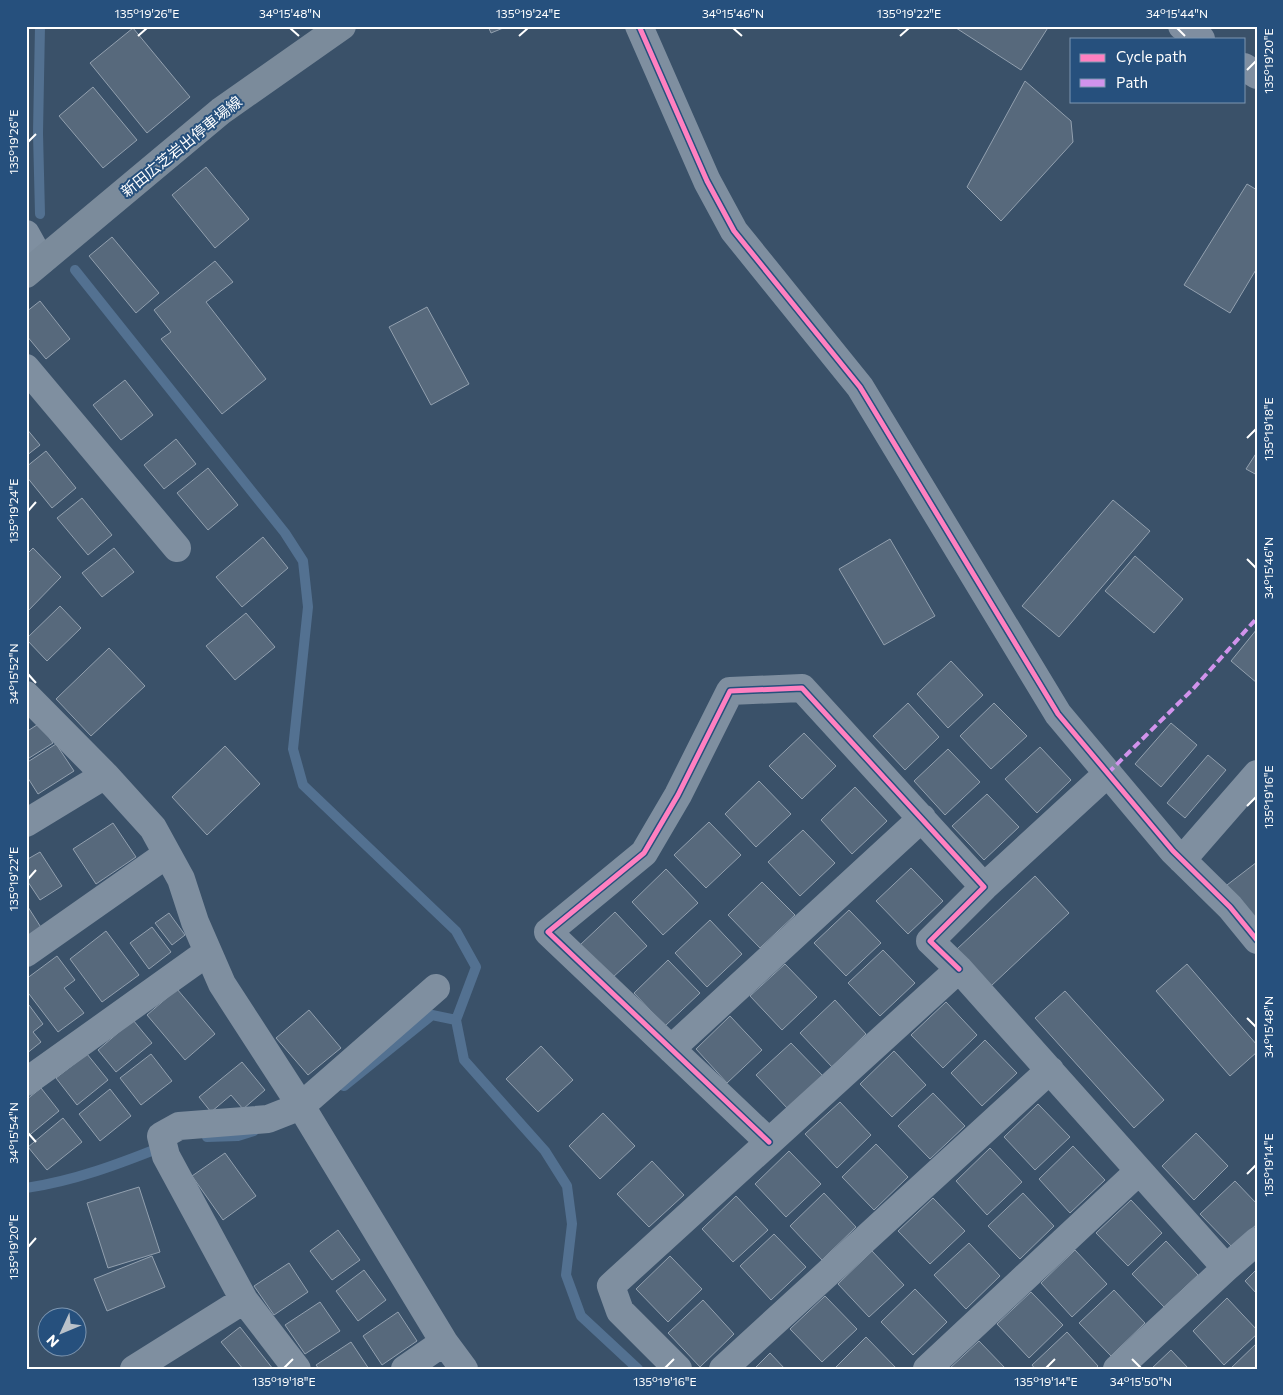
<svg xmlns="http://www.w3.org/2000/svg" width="1283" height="1395" font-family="Commissioner,'Noto Sans JP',sans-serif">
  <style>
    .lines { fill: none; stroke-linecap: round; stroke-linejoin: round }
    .stream { stroke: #537191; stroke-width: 10 }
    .building { fill: #57697c; stroke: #92a0af }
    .minor { stroke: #7f8fa0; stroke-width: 28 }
    .secondary { stroke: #7b8b9b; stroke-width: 28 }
    .trunk { stroke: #7f8ea0; stroke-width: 28 }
    .quiet { stroke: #d193ec; stroke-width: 4; stroke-dasharray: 8 4; stroke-linecap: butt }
    .cycleway-casing { stroke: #26507d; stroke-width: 8 }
    .cycleway { stroke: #ff80c0; stroke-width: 5 }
    .ticks { fill: none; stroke: #fff; stroke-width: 2 }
    .labels { text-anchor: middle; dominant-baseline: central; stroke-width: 4; stroke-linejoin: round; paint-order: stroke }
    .street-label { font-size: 15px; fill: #fff; stroke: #26507d }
    .neatline { fill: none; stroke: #fff; stroke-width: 2 }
    .ticks-label { font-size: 12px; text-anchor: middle; fill: #fff }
  </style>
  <rect width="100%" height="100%" fill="#3a5169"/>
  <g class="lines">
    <path class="stream" d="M40,26L38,133L40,214
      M75,270L285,533L303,561L308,607L293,749L303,785L456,931L476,967L456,1020L464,1060L545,1151L567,1186L572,1224L566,1275L581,1316L638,1369
      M344,1086L432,1015L456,1020
      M207,1137L238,1136L254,1131
      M26,1188C74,1181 119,1164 164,1146"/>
  </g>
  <path class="building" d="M488,26H508L491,33Z
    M953,26H1049L1021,70Z
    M133,28L190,97L147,133L90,63Z
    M1025,81L1071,121L1073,142L1001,221L967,187Z
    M93,87L137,140L103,168L59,116Z
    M206,167L249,219L215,248L172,195Z
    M1247,184L1257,190V268L1230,313L1184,285Z
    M112,237L159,293L136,313L89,256Z
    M215,261L233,282L206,302L266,379L222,414L161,339L171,332L154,310Z
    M40,301L70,339L46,359L26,335V312Z
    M427,307L469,384L431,405L389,327Z
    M125,380L153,415L121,440L93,405Z
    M26,428L40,445L26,456Z
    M176,439L196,464L164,489L144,465Z
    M46,451L76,488L52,508L26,476V467Z
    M1257,452V475L1246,469Z
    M208,468L238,505L208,530L177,493Z
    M82,498L112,535L88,555L57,518Z
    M1113,500L1150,531L1059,637L1022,606Z
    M263,537L288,568L242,607L216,577Z
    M890,539L935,616L884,645L839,569Z
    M33,548L61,577L26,613V555Z
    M114,548L134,572L102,597L82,573Z
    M1135,556L1183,599L1154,633L1105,591Z
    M60,606L81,628L47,661L26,639Z
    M246,613L275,647L235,680L206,646Z
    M1257,629V683L1231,661Z
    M109,648L145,686L91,736L56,699Z
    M951,661L983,695L948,728L917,694Z
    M908,703L939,737L905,770L873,736Z
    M994,703L1027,736L991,769L960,736Z
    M40,723L53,743L26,760V732Z
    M1171,723L1197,745L1161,787L1135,764Z
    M804,733L836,766L802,799L769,766Z
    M56,744L74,771L38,794L26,775V763Z
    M225,746L260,784L207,835L172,797Z
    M1040,747L1071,780L1037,813L1005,779Z
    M948,749L980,782L945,815L914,781Z
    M1208,755L1226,770L1185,818L1167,803Z
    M759,781L791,814L756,847L725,814Z
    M855,787L887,821L852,854L821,820Z
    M987,794L1019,827L984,860L952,826Z
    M709,822L741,855L706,888L674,855Z
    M113,823L136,857L96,884L73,849Z
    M803,830L835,863L800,896L768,862Z
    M40,852L62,886L40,900L26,879V860Z
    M1257,862V922L1227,885Z
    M911,868L943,901L908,934L876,901Z
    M666,869L698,903L663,935L632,902Z
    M1035,876L1069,913L991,986L957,949Z
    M762,882L795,915L760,948L728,915Z
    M28,907L42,929L26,939V908Z
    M849,910L881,943L846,976L814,943Z
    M615,912L647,946L612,978L580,945Z
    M169,913L185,935L172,945L155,923Z
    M710,920L742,954L707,987L675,953Z
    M152,927L171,952L149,969L130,943Z
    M106,931L139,975L102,1002L70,959Z
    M883,950L915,983L880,1016L848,983Z
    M57,956L75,980L64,988L84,1013L58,1032L26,990V979Z
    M668,960L700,993L665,1026L634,993Z
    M785,964L817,997L782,1030L750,996Z
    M1187,964L1257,1045V1052L1230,1076L1156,991Z
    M177,989L215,1034L185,1060L147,1015Z
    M1065,991L1164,1100L1134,1128L1035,1018Z
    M835,1000L866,1034L832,1067L800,1033Z
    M946,1002L977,1035L943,1068L911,1035Z
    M29,1005L43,1024L33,1032L41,1042L26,1054V1007Z
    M309,1010L341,1048L308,1075L276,1038Z
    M730,1016L762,1050L727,1083L696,1049Z
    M133,1020L152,1043L116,1072L98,1050Z
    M985,1040L1017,1073L982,1106L951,1073Z
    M791,1043L823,1076L788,1109L756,1075Z
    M541,1046L573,1080L538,1112L506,1079Z
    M894,1051L926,1085L892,1117L860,1084Z
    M87,1054L108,1080L77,1105L56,1078Z
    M151,1054L172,1081L141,1105L120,1078Z
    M242,1062L265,1090L243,1109L231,1095L211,1112L199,1097Z
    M41,1088L59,1111L26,1138V1100Z
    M110,1089L131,1116L100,1141L79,1114Z
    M933,1093L965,1126L930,1159L898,1126Z
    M840,1102L871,1135L837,1168L805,1134Z
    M1038,1104L1070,1137L1035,1170L1004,1137Z
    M603,1113L635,1146L600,1179L569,1146Z
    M63,1118L82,1142L47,1170L28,1147Z
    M1196,1133L1228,1166L1194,1200L1162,1166Z
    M876,1144L908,1177L874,1210L842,1177Z
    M1073,1146L1105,1180L1070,1213L1039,1179Z
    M990,1148L1022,1182L987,1215L956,1181Z
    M789,1151L821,1184L786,1217L755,1184Z
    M225,1153L256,1196L223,1220L192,1176Z
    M652,1161L684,1195L649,1227L617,1194Z
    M1235,1181L1257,1204V1224L1232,1247L1200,1214Z
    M139,1187L160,1252L108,1268L87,1203Z
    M824,1193L856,1227L822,1260L790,1226Z
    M1023,1193L1054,1226L1020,1259L988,1226Z
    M736,1196L768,1230L733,1262L702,1229Z
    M933,1198L965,1231L930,1264L898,1231Z
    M1131,1200L1162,1233L1128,1266L1096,1233Z
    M338,1230L360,1260L332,1280L310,1251Z
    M774,1234L806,1267L771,1300L740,1266Z
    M1166,1241L1198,1275L1164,1307L1132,1274Z
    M969,1243L1000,1276L966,1309L934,1275Z
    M1075,1250L1107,1284L1072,1317L1041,1283Z
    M872,1251L904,1285L869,1317L838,1284Z
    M152,1256L165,1287L107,1311L94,1279Z
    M670,1256L702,1289L668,1322L636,1289Z
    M289,1263L308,1292L274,1315L254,1286Z
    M1257,1269V1294L1245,1281Z
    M364,1270L386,1300L358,1321L336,1291Z
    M915,1289L947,1322L913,1355L881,1322Z
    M1114,1290L1145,1323L1111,1356L1079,1323Z
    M1031,1292L1063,1325L1029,1358L997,1324Z
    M825,1296L857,1329L822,1362L790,1329Z
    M1227,1298L1257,1330V1334L1224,1365L1193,1331Z
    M703,1300L734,1334L700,1367L668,1333Z
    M320,1302L340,1331L305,1354L285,1325Z
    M398,1312L417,1341L382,1365L363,1336Z
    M240,1327L273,1369H243L221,1342Z
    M1067,1332L1098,1366L1095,1369H1035L1032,1365Z
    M866,1337L897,1369H834Z
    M979,1341L1006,1369H949Z
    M351,1342L369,1369H319L316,1365Z
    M1257,1343V1369H1230Z
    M1171,1350L1189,1369H1151Z
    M770,1353L785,1369H754Z"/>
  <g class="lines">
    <path class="minor" d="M639,26L707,181L734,231L860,387L1058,714L1173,851L1230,907L1257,940
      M26,234L41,261
      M26,368L177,548
      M26,695L105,775L153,828L181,879L195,922L222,984L301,1106L444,1342L464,1369
      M26,823L105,775
      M1182,860L1257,774
      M984,887L1108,773
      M26,953L167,854
      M671,1049L922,818
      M26,1082L208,952
      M769,1142L548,932L644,853L678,795L730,691L802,688L984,887L930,941L959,969
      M244,1300L297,1369
      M134,1369L244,1300L166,1156L161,1136L179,1126L268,1119L301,1106L436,988
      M405,1369L444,1342
      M678,1369L620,1311L611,1286L959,969L1226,1268L1257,1241
      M723,1369L1050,1070
      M927,1369L1139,1171
      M1117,1369L1226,1268"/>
    <path class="secondary" d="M26,274L221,111L342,26"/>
    <path class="trunk" d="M1182,26L1201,39
      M1244,67L1257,75"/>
    <path class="quiet" d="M1108,773L1193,689L1257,618"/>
    <defs>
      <path id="cycleway" d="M639,26L707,181L734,231L860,387L1058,714L1173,851L1230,907L1257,940
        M769,1142L548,932L644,853L678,795L730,691L802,688L984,887L930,941L959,969"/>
    </defs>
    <use href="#cycleway" class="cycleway-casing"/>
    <use href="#cycleway" class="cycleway"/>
  </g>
  <path class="ticks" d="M290,28L299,36M733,28L742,36M1177,28L1185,36M138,36L147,28M519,36L528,28M900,36L909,28M1247,70L1256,61M28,142L36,134M1247,438L1256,429M28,511L36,502M1247,559L1256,568M28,674L36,683M1247,806L1256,797M28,879L36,870M1247,1018L1256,1027M28,1133L36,1142M1247,1174L1256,1165M28,1247L36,1238M1132,1359L1141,1368M284,1368L293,1359M665,1368L674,1359M1046,1368L1055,1359"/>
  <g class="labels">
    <g class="street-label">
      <text transform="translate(181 146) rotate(-39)">新田広芝岩出停車場線</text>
    </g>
  </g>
  <rect width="1283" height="1395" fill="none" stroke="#26507d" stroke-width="55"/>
  <rect x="1070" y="38" width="175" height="65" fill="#26507d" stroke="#7d96b1"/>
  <rect x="1080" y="54" width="25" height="8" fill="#ff80c0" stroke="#7d96b1"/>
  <text x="1116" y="62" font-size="15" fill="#ffffff">Cycle path</text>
  <rect x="1080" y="79" width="25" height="8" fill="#d193ec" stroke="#7d96b1"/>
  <text x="1116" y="88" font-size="15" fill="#ffffff">Path</text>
  <g transform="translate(62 1332) rotate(226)"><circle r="24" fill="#26507d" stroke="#7d96b1"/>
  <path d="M0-4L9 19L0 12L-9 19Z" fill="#bac2ca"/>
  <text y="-8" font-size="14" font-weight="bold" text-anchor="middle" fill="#ffffff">N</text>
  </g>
  <rect x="28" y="28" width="1228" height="1340" class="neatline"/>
  <g class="ticks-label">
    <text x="147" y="18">135°19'26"E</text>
    <text x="290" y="18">34°15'48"N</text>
    <text x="528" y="18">135°19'24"E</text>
    <text x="733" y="18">34°15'46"N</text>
    <text x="909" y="18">135°19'22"E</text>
    <text x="1177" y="18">34°15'44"N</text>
    <text transform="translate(1269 61) rotate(-90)" y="4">135°19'20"E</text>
    <text transform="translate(14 142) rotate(-90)" y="4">135°19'26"E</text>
    <text transform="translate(1269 429) rotate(-90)" y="4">135°19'18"E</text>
    <text transform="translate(14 511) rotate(-90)" y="4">135°19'24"E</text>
    <text transform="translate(1269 568) rotate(-90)" y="4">34°15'46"N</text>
    <text transform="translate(14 674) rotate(-90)" y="4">34°15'52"N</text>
    <text transform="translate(1269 797) rotate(-90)" y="4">135°19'16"E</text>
    <text transform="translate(14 879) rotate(-90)" y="4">135°19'22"E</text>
    <text transform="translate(1269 1027) rotate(-90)" y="4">34°15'48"N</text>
    <text transform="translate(14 1133) rotate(-90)" y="4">34°15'54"N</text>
    <text transform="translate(1269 1165) rotate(-90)" y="4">135°19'14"E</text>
    <text transform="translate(14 1247) rotate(-90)" y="4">135°19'20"E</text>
    <text x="284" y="1386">135°19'18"E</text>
    <text x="665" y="1386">135°19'16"E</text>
    <text x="1046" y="1386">135°19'14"E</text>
    <text x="1141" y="1386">34°15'50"N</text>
  </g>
</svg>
